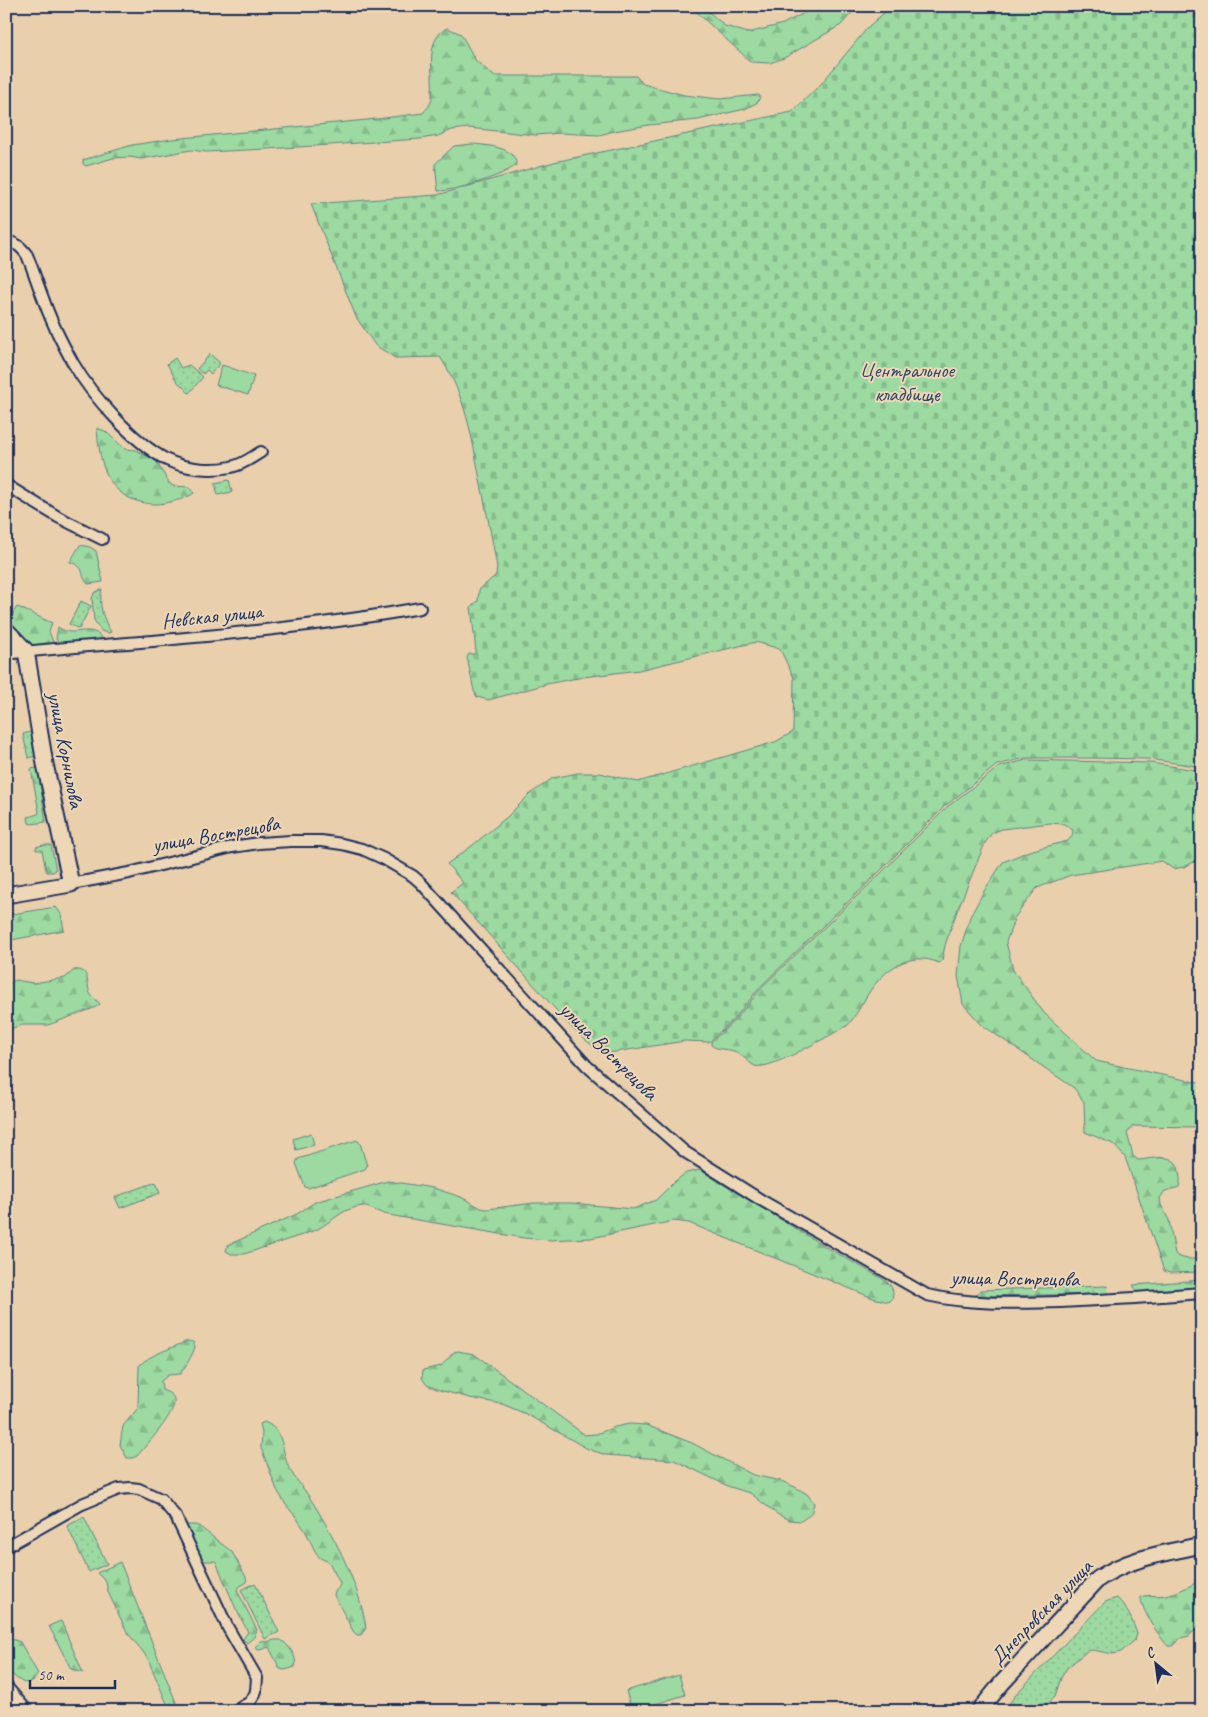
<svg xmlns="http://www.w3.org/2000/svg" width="1208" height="1717" font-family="Caveat,sans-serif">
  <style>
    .grass { fill: url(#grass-dots); stroke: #5c8480 }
    .forest { fill: url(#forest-firs); stroke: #5c8480 }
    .cemetery { fill: url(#cemetery-stones); stroke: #5c8480 }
    .garden { fill: #9cdaa1; stroke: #5c8480 }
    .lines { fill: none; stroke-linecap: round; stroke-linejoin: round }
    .street-casing { stroke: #1b2f5e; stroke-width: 14 }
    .secondary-casing { stroke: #1b2f5e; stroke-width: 19 }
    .street { stroke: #eed7b7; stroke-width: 10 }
    .secondary { stroke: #eed7b7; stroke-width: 15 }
    .labels { text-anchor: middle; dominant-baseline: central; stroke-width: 4; stroke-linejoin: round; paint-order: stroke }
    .park-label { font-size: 21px; fill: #2e4968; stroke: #eed7b7 }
    .street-label { font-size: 21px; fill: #1b2f5e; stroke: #eed7b7 }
  </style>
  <defs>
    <pattern id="grass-dots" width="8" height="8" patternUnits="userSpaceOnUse" patternTransform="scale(1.25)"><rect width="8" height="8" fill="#9cdaa1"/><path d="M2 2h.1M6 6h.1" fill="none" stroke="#86bb8d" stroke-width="1.8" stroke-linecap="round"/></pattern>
    <pattern id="forest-firs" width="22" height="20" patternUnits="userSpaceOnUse" patternTransform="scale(1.25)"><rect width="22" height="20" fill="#9cdaa1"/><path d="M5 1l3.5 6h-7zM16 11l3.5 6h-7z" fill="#86bb8d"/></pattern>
    <pattern id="cemetery-stones" width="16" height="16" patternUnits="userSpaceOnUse" patternTransform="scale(1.25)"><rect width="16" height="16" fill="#9cdaa1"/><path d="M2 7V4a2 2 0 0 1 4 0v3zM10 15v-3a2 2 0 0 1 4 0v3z" fill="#86bb8d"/></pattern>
  </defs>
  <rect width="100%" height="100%" fill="#eacfac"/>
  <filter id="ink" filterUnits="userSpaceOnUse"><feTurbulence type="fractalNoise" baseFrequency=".02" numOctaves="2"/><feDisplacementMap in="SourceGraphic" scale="10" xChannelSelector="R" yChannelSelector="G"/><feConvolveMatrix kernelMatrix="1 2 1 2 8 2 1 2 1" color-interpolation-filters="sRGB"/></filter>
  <g filter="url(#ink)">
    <path class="grass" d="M210,354L220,363L211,374L207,370L203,374L197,369Z
      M175,358L181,368L189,365L203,377L189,393L176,380L167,364Z
      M229,480L232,492L218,495L215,483Z
      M102,589C98,604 103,619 111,632L108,633L101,631L94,620L92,599L94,593Z
      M81,601L91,606L79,629L69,624Z
      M31,732L35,756L28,758L23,734Z
      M156,1182L160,1193L120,1208L115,1197Z
      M84,1517L107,1564L89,1572L67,1526Z
      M255,1583L279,1632L265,1639L241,1590Z
      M1117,1598C1127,1608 1133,1621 1137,1634L1135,1640L1121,1652L1113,1654L1093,1650L1087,1651L1067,1668L1061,1678L1055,1696L1041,1711H1003L1019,1691L1105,1602Z"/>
    <path class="forest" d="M690,6H702L725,26L748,33L783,24L806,12L812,6H858L841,25L784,58L770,63L751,62Z
      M447,28L461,34L476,61L494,76H636L643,84L684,95L720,99L758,95L760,96L758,102L745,109L698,120L649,125L614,131L599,135L561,133L536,135L468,128L452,130L438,136L420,139L267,149L206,152L191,150L141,159L130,157L113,158L86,166L83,164V160L132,145L172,139L377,119L423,113C425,110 429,107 430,104C432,101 432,96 432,92C434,72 424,40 447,28Z
      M472,144C486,145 517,147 516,165C504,176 454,191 438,191L435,164L454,146Z
      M97,428L105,431L125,449L136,450L156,461L169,483L173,486L189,487L194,493C186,499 175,501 165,503C154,505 145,504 134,500C104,489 99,457 97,428Z
      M80,545L90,547L96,551L103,582L88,584C78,573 88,568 70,562Z
      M18,607L52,623L49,632L54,644L51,648L28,649L6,626L16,608Z
      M58,627C71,637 81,628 94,632C97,633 99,635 101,637L100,641L61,646L56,639Z
      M1026,760L1151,763L1202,771V858L1184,867L1173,869L1162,861L1071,875L1037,888L1015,917L1006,942L1013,970L1044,1013L1096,1061L1195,1082L1202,1081V1127L1133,1126L1127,1133L1133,1156L1138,1160C1153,1159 1176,1151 1179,1171C1180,1177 1181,1182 1179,1187L1165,1191L1160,1198L1161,1205L1169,1220L1175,1254C1182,1260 1193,1259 1202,1259V1272L1170,1273L1164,1271L1125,1157L1113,1144L1085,1132L1084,1102L1074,1088L982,1025L963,1004L958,976L961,946L970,917L984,891L1003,862L1029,851L1068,841L1072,836L1073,830L1064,824L1050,823L1002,829L992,833L985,843L957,911L945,945L942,961L939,963C910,950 884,969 868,994C861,1005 856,1016 847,1026C831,1034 770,1071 755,1066C748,1063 743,1055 736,1052C728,1048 718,1051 711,1045V1042L734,1021L765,984L878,876L947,807L999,767Z
      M36,768L38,770L46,822L31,824L29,823L28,817L38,814L39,812L31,769Z
      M43,845H51L56,870L53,872H47L46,870L42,850H36V847Z
      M56,907L61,914L64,930L6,941V915Z
      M74,970C92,968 85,986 91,995C94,999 98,1001 100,1004L94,1008L48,1025H22L6,1030V991L10,983L15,980L33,983L65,978Z
      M700,1170L824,1246L883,1279C891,1285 895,1289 892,1299L889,1302L873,1298L689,1223L674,1221L591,1238L550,1240L524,1238L400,1217L384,1214L364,1206L356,1207L345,1211L318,1229L302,1235L244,1254H231L226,1251L228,1245L297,1214L315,1202L388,1181L433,1188L461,1197L481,1208L487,1209L534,1203H571L633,1209L656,1200L674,1182L686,1173Z
      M1202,1280V1288L1138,1293L1133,1285Z
      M1107,1286L1108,1294L976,1296L980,1290Z
      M187,1341L193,1342L195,1347C192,1356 186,1366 180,1374L168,1375L161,1381L162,1390C167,1392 173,1394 174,1399C177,1413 146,1445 137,1456L132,1458H127L120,1445L122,1432L123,1426L138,1408L139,1366C148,1355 173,1348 187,1341Z
      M458,1351L474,1354L585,1435L596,1434L615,1427L629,1424L646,1425L692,1443L753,1475L781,1481L795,1487L807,1494L814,1503L811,1514L801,1521L789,1520L777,1514L750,1493L730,1487L674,1460L606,1455L588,1449L526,1414L502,1404L470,1398L439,1390L427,1385L422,1378L423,1370L441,1366L454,1352Z
      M264,1422C286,1430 280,1451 290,1470C295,1479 302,1486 308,1495C333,1534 359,1582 366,1628L361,1635H357L353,1631L334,1595C335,1589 340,1588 340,1583L329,1562L320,1558L315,1551L306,1532L296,1517L286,1505L277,1490L261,1448L262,1433L260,1424Z
      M187,1525H196L200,1527L232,1552L246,1577L247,1582L239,1587L237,1590L257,1630L254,1637L247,1643L243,1639L248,1632L247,1630L236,1609L216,1562L215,1561H203L185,1526Z
      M120,1562L177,1705L168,1706L147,1657L127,1632L108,1592L106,1582L97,1573Z
      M1202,1579V1623L1189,1636L1181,1638L1172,1646H1168C1160,1638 1140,1608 1141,1597C1149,1594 1157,1597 1165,1595C1178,1593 1190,1586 1202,1579Z
      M61,1621L83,1673L71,1669L49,1626Z
      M6,1637L20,1642L38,1674L33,1681L24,1683C1,1670 6,1661 6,1637Z
      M275,1640H281C289,1645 298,1658 295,1667L285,1670L280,1669L269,1647L260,1650L256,1649L255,1647L261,1641L266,1642Z"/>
    <path class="cemetery" d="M892,6H1202V767L1148,759L1091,758H1025L997,765L945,806L876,875L763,984L733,1020L709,1042L685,1041L602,1054L574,1030L451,892L463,883L447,864L473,845L507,817L530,794L553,778L578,773H600L638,782L775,742L793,732L794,678L780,649L756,642L639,670L583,677L551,683L488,700L477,697L474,691L467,657L469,654H474L476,652L471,607L478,601L479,590L496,575L497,567C492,538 486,509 480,480C472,437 465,394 440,357L395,358L375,345L356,317L311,204L437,195L554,162L792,112L821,84L869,26Z"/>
    <path class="garden" d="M222,365L254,376L248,395L216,385Z
      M311,1133L314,1145L296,1150L293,1139Z
      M357,1140L360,1143L367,1166L365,1169L308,1188L305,1187L296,1163L298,1159Z
      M679,1675L685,1695L632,1711L626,1691Z"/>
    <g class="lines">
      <defs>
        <path id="street" d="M6,242C16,242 21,247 27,255C33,269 37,283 43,298C50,319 62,343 73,363C92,396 133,442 167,460C185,469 212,471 231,467C242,465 251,458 261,452
          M6,485L58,517L102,539
          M6,654C55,648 104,645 153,641C242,633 332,624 420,608
          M71,884L129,873L232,847L259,843L291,841H321L342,844L362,849L384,859L413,876L421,883L587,1066L685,1152L761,1200L927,1295C971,1305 1016,1303 1061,1302C1108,1300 1155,1297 1202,1293
          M6,1547L82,1504L119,1489L130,1488L139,1489L161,1499L176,1517L228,1628L257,1678L256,1691L254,1696L250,1702L235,1711"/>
        <path id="secondary" d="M6,630L26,651L45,764L71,884L6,895
          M6,1690L24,1711
          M979,1711L1002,1683L1098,1579C1128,1558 1166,1553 1202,1545"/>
      </defs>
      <use href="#street" class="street-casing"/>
      <use href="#secondary" class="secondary-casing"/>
      <use href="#street" class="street"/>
      <use href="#secondary" class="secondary"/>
    </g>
  </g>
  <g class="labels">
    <g class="park-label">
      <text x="907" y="370">Центральное<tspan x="907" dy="24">кладбище</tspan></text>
    </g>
    <g class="street-label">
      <text transform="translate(212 616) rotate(-6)">Невская улица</text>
      <text transform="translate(66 750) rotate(79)">улица Корнилова</text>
      <text transform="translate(216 834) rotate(-10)">улица Вострецова</text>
      <text transform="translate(609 1051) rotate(45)">улица Вострецова</text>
      <text transform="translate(1015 1278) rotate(1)">улица Вострецова</text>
      <text transform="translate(1041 1612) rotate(-46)">Днепровская улица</text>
    </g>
  </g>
  <rect width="1208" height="1717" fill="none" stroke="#eed7b7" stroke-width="25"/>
  <rect x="12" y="12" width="1183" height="1692" fill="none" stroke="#1b2f5e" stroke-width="2" filter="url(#ink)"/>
  <g transform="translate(1156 1664) rotate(331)" stroke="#eed7b7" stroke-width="4" paint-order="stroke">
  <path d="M0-4L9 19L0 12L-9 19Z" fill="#1b2f5e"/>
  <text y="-8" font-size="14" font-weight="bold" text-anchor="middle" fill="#1b2f5e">С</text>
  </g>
  <path d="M30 1680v8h85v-8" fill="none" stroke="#1b2f5e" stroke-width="2.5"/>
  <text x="38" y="1680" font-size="15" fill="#1b2f5e" stroke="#eed7b7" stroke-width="4" paint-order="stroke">50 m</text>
</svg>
